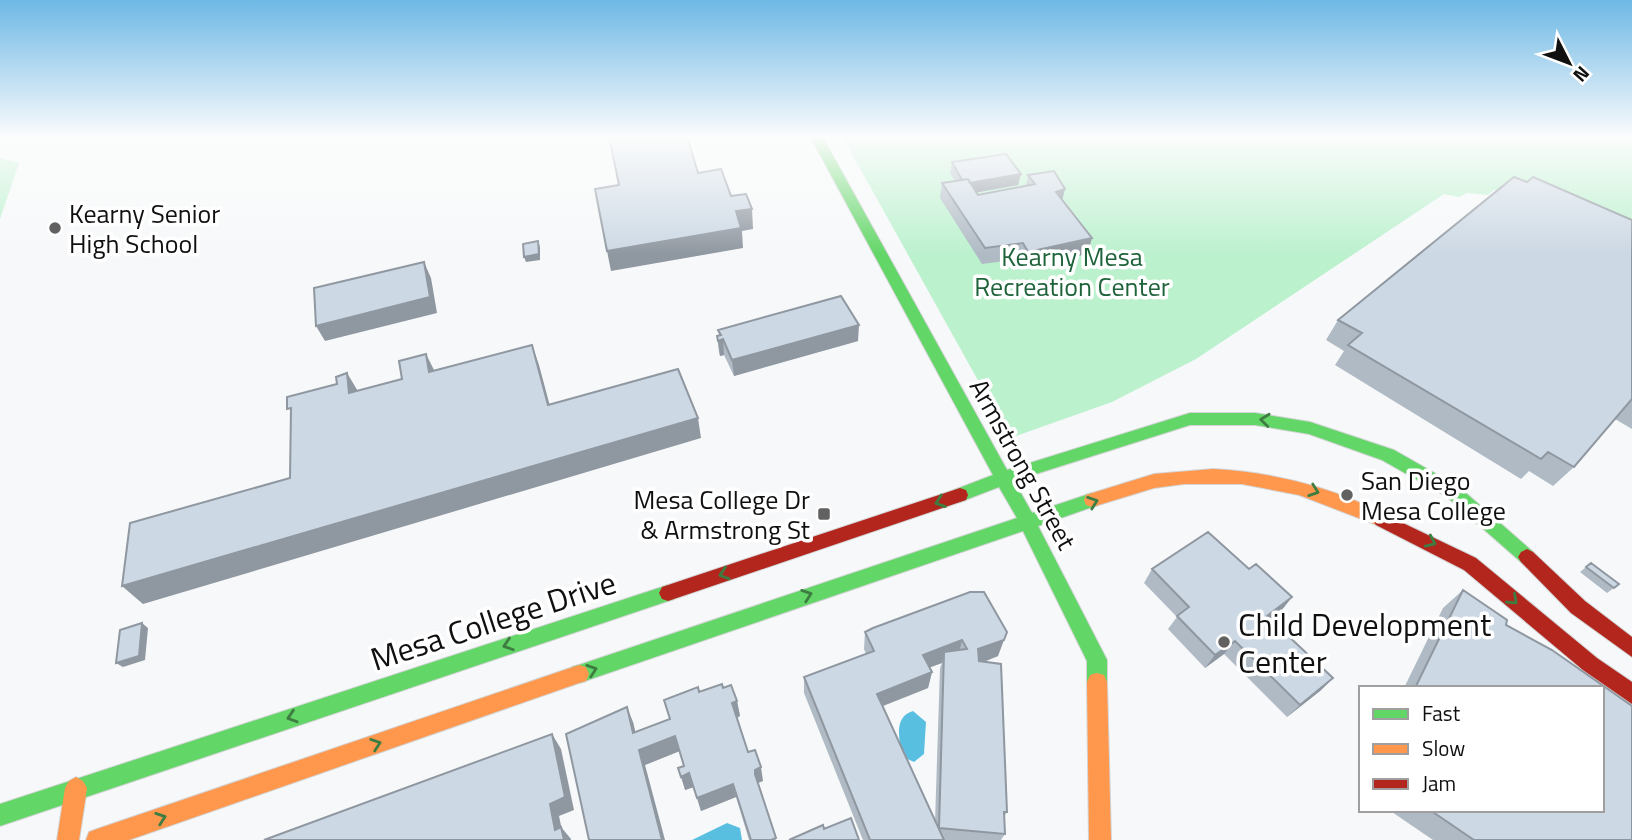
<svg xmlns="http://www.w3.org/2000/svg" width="1632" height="840" font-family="'Titillium Web',sans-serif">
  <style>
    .green { fill: #bcf1ce }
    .water { fill: #58bfe1 }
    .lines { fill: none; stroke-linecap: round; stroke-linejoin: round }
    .fast-casing { stroke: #d3d4d5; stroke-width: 2 }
    .slow-casing { stroke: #d3d4d5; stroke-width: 2 }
    .jam-casing { stroke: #d3d4d5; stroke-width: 2 }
    .fast { fill: #63d668; fill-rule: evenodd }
    .slow { fill: #ff974d; fill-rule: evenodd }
    .jam { fill: #b3261e; fill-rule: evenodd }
    .wall { fill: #afbac4; fill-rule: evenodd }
    .shaded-wall { fill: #8f97a0 }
    .building { fill: #ccd8e4; stroke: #8f97a0; stroke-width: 2 }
    .oneway { stroke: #3e7d41 }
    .poi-dot { fill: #616162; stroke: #fff; stroke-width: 2.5 }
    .labels { text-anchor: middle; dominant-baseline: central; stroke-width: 7; stroke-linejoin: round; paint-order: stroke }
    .poi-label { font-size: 26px; fill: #101011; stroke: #fff; text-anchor: start }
    .park-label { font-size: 26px; fill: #1e633a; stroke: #fff }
    .street-label { font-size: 26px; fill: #101011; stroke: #fff }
    .near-street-label { font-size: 32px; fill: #101011; stroke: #fff }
    .near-poi-label { font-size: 32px; fill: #101011; stroke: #fff; text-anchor: start }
  </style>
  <rect width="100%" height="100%" fill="#f7f8f9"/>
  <path class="green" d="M842,136H1632V248L1494,190L1488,195L1467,193L1459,197L1444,194L1196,359L1112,402L1010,438Z
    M0,158L19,163L0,219Z"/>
  <path class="water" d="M913,711L926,722L924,754L914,762L903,757C899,740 893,717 913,711Z
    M727,823L740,828L742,840H692Z"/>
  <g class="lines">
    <defs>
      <path id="fast" d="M810,136H822L1007,470L1190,413H1255L1310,422L1394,450L1459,487L1533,552L1536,557L1533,562L1527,565L1521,562L1447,497L1382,460L1309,434L1255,425H1190L1014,481L1032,513L1092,493L1098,495L1100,500L1098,505L1038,526L1107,660V682L1104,689L1097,691L1090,689L1087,682V661L1023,531L579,683L572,681L569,674L572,667L579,665L1017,518L999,487L960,502L954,500L952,495L954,490L993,475Z
        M668,585L674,587L677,593L674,599L0,826V804Z"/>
      <path id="slow" d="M1213,469C1267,472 1319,484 1368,506C1376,510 1387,512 1391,520L1388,525L1382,527L1299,495L1242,484H1184L1154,488L1092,507L1086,505L1084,500L1086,495L1154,474Z
        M579,665L586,667L589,674L586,681L579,683L129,840H86L89,832L97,829Z
        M1097,673L1104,675L1107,682L1111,840H1089L1087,682L1090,675Z
        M76,777L83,781L87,788L79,840H57L65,788L69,781Z"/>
      <path id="jam" d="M960,488L966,490L968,495L966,500L668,601L662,599L659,593L662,587L668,585Z
        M1382,513L1476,558L1597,658L1632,682V704L1583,670L1464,570L1376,525L1373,520L1376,515Z
        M1527,549L1533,552L1585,601L1632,637V657L1571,613L1521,562L1518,557L1521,552Z"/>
    </defs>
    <use href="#fast" class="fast-casing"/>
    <use href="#slow" class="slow-casing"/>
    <use href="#jam" class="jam-casing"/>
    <use href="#fast" class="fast"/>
    <use href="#slow" class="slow"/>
    <use href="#jam" class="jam"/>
  </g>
  <path class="wall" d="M952,162L1021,174L1018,185L977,192L978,195L1026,186L1028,175L1062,199L1092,238L1087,254L1024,268L1020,259L982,264L940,198L942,183L955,181L950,173Z
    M1527,182L1632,220V429L1615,419L1574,467L1553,486L1529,471L1521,479L1335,365L1344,351L1326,340L1338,320Z
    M718,330L858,341L734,376L724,355L720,356L719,352L717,336H719Z
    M1591,563L1619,584L1607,593L1580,572Z
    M1152,569H1249L1292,597L1281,611L1270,619L1333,678L1320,691L1287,717L1224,654L1205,668L1168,629L1177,617L1144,583Z
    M1463,590L1507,620L1506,625L1552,650L1632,706V840H1433L1389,810H1602V688H1404L1443,608Z
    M970,592L998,656L984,662L1007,812L1004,817L1005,834L1001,840H863L804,693V677L866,654L864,649L865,632ZM942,663L940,668L935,822L883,706L928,688L932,672L930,667Z
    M723,688L737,701L740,716L737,718L748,752L763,781L758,783L776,840H749L736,797L701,811L694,787L685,790L684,766L679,751L645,765L589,840L633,722L635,732L670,719L699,692Z"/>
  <path class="shaded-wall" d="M1021,174L1018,185L963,195L965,184Z
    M1065,189L1061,205L1056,192Z
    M752,209L753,229L742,231L743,248L611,271L607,251L736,211Z
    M1092,238L1087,254L1024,268L1028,252Z
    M538,241L540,247V260L526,262L524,257Z
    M424,262L431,278L437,313L325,341L316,326Z
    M859,325L858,341L734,376L732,360Z
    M723,339L724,355L720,356L718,341Z
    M532,345L539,365L555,425L548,405Z
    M426,354L436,374L429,372Z
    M347,373L359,393H349Z
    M698,418L701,438L143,604L122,586Z
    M1292,597L1281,611L1256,630L1267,616Z
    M142,623L148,628L145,660L123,667L116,663Z
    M1007,632L998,656L973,666L978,649Z
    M962,640L958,657L944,652L942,663L920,671L923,655Z
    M1235,641L1224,654L1205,668L1215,655Z
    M932,672L928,688L875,709L877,694Z
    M1333,678L1320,691L1287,717L1300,705Z
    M737,701L740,716L734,719L732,703Z
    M627,707L633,722L639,747L633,733Z
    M552,734L561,749L574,810L559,816L564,840L555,830L550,804Z
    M675,736L680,751L645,765L665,840H662L639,750Z
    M761,767L763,781L757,783L755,770Z
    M689,773L694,787L685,790L681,777Z
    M733,784L736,797L701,811L697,798Z
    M561,827L571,839V840H564Z"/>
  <path class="building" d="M609,136H687L698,173L721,169L731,196L746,194L752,209L736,211L741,228L607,251L595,189L619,185Z
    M1006,154L1021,174L970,183L968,179L962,180L952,162Z
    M1054,171L1065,189L1056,192L1092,238L1028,252L1023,243L985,248L942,183L968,179L978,195L1035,184L1028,175Z
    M1514,177L1527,182L1533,177L1632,220V399L1574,467L1548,452L1541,459L1348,345L1362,333L1338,320Z
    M538,241L539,254L524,257L523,244Z
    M424,262L430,297L316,326L314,288Z
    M841,296L859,325L732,360L723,339L718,341L717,336L721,335L718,330Z
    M532,345L548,405L678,369L698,418L122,586L130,523L290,478L291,408L287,409V397L337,384L336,377L347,373L349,393L402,379L399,361L426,354L429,372Z
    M1208,532L1249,569L1256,564L1292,597L1267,616L1333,678L1300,705L1235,641L1215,655L1177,616L1189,607L1152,569Z
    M1591,563L1619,584L1614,588L1586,567Z
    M1463,590L1507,620L1506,625L1552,650L1632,706V840H1474L1430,810H1602V688H1415Z
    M970,592H984L1007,632L1004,640L978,649L979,661L1001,664L1007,812H1004L1005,834L939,828L944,652L967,649L962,640L923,655L932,672L877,694L944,840H870L804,677L874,651L865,632L873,628Z
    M142,623L139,656L116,663L120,630Z
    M722,684L723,688L731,685L737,701L732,703L748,752L755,750L761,767L755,770V774L776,838L771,840H751L733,784L697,798L689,773L681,777L678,768L684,766L675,736L639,750L662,840H589L566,734L627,707L633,733L670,719L664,700L698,687L699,692Z
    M552,734L565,797L550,804L555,830L561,827L564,840H264Z
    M851,818L859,840H789L823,825L824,829Z"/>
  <defs><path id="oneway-chevron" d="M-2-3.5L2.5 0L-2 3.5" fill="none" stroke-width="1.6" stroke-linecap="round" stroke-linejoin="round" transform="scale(1.75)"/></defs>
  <g class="oneway">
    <use href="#oneway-chevron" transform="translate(1265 420) rotate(-174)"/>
    <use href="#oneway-chevron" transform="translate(1314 491) rotate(19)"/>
    <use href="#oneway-chevron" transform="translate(940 502) rotate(161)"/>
    <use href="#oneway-chevron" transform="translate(1093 502) rotate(-20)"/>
    <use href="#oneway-chevron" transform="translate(1431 542) rotate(24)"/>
    <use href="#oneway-chevron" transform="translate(724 574) rotate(162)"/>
    <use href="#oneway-chevron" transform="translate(807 595) rotate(-19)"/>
    <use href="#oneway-chevron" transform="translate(1513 600) rotate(42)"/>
    <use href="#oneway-chevron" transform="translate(508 645) rotate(162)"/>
    <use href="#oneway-chevron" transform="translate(592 670) rotate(-19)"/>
    <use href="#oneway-chevron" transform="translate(292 717) rotate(162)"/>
    <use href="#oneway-chevron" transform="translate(376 744) rotate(-19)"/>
    <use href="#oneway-chevron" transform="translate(161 818) rotate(-19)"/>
  </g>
  <linearGradient id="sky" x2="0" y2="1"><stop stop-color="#6eb8e5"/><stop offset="0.54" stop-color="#fbfcfc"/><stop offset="1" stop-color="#fbfcfc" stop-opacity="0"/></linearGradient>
  <rect width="1632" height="254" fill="url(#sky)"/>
  <g class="poi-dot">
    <circle cx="55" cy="228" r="7"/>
    <circle cx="1347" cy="495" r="7"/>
    <rect x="817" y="507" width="14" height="14" rx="3.5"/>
    <circle cx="1224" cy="642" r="7"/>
  </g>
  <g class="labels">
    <g class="poi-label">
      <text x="69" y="213">Kearny Senior<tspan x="69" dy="30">High School</tspan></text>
      <text x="1361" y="480">San Diego<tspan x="1361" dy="30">Mesa College</tspan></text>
      <text x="810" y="499" text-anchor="end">Mesa College Dr<tspan x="810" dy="30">&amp; Armstrong St</tspan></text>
    </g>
    <g class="park-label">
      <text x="1072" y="256">Kearny Mesa<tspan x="1072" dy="30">Recreation Center</tspan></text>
    </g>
    <g class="street-label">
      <text transform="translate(1023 464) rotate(61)">Armstrong Street</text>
    </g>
    <g class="near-street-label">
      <text transform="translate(493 620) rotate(-18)">Mesa College Drive</text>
    </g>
    <g class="near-poi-label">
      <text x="1238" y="624">Child Development<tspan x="1238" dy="37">Center</tspan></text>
    </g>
  </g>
  <rect x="1359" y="686" width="245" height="126" fill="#ffffff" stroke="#9f9fa0" stroke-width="2"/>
  <rect x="1373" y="709" width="35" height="10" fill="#63d668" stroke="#9f9fa0" stroke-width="2"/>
  <text x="1422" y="721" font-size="21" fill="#101011">Fast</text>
  <rect x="1373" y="744" width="35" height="10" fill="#ff974d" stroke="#9f9fa0" stroke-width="2"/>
  <text x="1422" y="756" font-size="21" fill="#101011">Slow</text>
  <rect x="1373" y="779" width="35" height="10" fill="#b3261e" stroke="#9f9fa0" stroke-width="2"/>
  <text x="1422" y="791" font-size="21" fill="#101011">Jam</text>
  <g transform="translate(1569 63) rotate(132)" stroke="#ffffff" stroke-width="5" paint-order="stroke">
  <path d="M0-5L12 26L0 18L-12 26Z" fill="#101011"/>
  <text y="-10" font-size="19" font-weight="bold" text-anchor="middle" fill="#101011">N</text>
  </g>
</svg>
